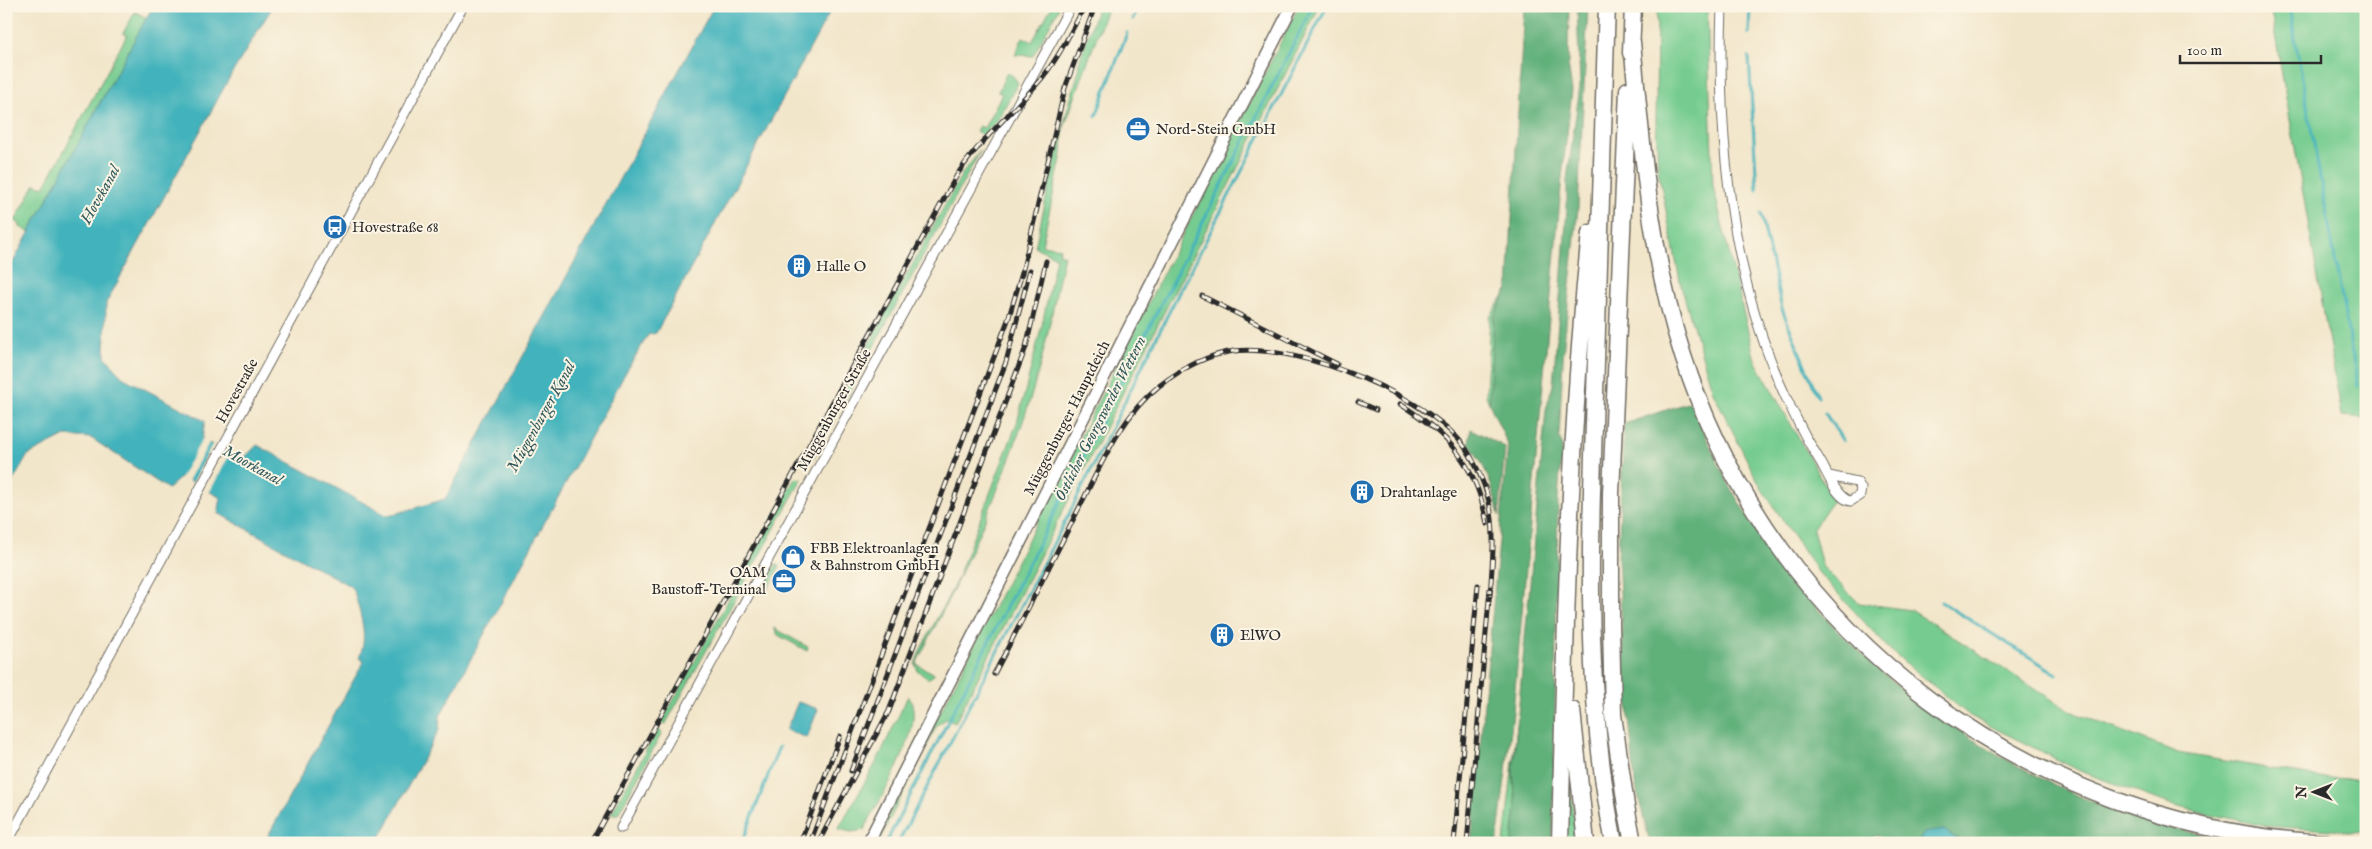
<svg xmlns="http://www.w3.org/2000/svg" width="2372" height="849" font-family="'IM FELL English',serif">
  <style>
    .green { fill: #76cc90; stroke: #507c5e }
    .forest { fill: #60b07a; stroke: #466e52 }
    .water { fill: #43b3bc; stroke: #376f74 }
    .pier { fill: #f2e6ca }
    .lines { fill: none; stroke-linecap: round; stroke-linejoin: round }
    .stream { stroke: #43b3bc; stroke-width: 3 }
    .minor-casing { stroke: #716c63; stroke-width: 11 }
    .tertiary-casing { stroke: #716c63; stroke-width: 14 }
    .motorway-casing { stroke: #716c63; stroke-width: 19 }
    .minor { stroke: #fff; stroke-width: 9 }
    .tertiary { stroke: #fff; stroke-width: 11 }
    .motorway { stroke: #fff; stroke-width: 16 }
    .rail-casing { stroke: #2b2b2b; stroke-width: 5 }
    .rail { stroke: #fcf5e5; stroke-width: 3; stroke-dasharray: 9; stroke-linecap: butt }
    .labels { text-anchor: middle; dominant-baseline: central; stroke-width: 4; stroke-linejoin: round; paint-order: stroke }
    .poi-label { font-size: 15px; fill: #2b2b2b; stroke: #fcf5e5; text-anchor: start }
    .street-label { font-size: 15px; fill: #2b2b2b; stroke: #fcf5e5 }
    .water-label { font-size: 16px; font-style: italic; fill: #335b5e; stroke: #fcf5e5 }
  </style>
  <rect width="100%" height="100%" fill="#fcf5e5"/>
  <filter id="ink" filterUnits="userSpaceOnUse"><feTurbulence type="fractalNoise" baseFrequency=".02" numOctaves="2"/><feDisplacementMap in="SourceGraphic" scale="10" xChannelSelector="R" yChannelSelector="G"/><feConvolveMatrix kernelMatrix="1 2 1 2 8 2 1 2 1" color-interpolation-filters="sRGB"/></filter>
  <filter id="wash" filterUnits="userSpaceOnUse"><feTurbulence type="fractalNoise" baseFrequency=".0096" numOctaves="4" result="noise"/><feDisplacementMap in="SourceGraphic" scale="20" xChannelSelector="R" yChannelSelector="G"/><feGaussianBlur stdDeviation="1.12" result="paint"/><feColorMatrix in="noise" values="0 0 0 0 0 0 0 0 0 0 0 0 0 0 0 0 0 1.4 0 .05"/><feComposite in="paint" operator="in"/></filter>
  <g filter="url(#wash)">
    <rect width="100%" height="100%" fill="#f2e6ca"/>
    <path class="green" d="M1052,6H1060L1033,56L1015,55L1023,37L1032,42Z
      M1098,6H1108L1063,130L1062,154L1042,245L1060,248L1059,254L1064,255C1054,303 1045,353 1030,400C1001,491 960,579 916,664L935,674L928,679L918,671L915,664L921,649L956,582L1017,423L1042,325L1056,257L1035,247L1060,137L1080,66L1078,65Z
      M1299,6H1320L955,723L946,719L937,725L878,843H874Z
      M1657,6H1707L1713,186L1755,360L1833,500L1813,529L1822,566L1859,603L1911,610L2070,711L2178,753L2326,778L2366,779V832L2264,826L2174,806L2080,771L1970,716L1889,649L1818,572L1761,488L1713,392L1681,286L1658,170L1656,121Z
      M2270,6H2366V418L2342,416Z
      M135,12L147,18L94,113L89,127L29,232L20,227L19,223L15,221L35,184L44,187L127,35L123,33Z
      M1007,72L1014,77L1018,83L997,121L983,135L976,131L979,126L984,128L1002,94L998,92Z
      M981,150L863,366L856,367L962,174Z
      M1508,289L1494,317L1489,403L1486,396L1490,316Z
      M850,378L854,384L812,460L804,462Z
      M795,478L802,479L665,725L661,723Z
      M776,564L780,566L767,590L763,587Z
      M774,628L808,647L807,651L778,635Z
      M908,696C930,723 877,803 864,830L851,832L838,829L877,761Z
      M1517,725L1513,773L1516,806L1512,843H1504Z
      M658,729L662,733L618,814H611Z
      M1567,750L1576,843H1563Z"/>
    <path class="forest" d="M1524,6H1569L1568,64L1572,91L1562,177L1512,722L1497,843H1471L1508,445L1489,403L1494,317L1508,289Z
      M1577,6H1588L1578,208L1564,343L1559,436L1562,445L1558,500L1553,843H1512L1516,806L1513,773L1517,725L1546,409L1553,385L1567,209V179L1580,86Z
      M1690,402C1705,433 1718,466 1736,497C1817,638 1951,744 2100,805C2146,824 2197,834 2246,843H1973L1954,837L1943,830C1927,837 1908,849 1890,843C1884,841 1882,836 1875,836L1867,843H1650L1635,784L1624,661L1618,558L1624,424Z
      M1471,429L1505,447L1499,516C1494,489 1486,466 1469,444Z"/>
    <path class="water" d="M153,6H273L231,75L106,303L105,356L122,377L205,421L202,439L241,461L257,445L388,516L445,499L714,6H833L656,333L648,335L627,370L440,716L439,730L377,843H264L364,661L359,658C369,636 360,614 354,591L350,586L218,513L221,498L182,476L168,489L91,438L65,436L28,455L6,493V275Z
      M798,702L818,709L807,738L786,730Z
      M1944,830L1954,837L1973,843H1917L1924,833Z"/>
    <path class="pier" d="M203,438L210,441L188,481L181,477Z
      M213,443L231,452L209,493L192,484Z"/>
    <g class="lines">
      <path class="stream" d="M2289,6L2358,386
        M1133,19L1138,6
        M1749,34L1750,6
        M1749,57L1757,190
        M1096,116L1127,33
        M1761,214L1782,309L1818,397
        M1825,413L1843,441
        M1941,602L2057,674
        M742,843L779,747
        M886,843L1313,6
        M898,843L1075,502L1171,308L1327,6"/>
    </g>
  </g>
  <g filter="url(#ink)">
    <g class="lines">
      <defs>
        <path id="minor" d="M1722,6C1716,162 1736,326 1820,461C1827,472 1837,500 1851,501L1860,495L1861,488L1857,482L1829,476
          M621,828L1071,6
          M7,843L463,6"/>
        <path id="tertiary" d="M868,843L1292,6"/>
        <path id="motorway" d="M1607,6C1602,135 1598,264 1595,394C1590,544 1584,694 1614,843
          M1632,42C1642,148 1650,254 1683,356C1774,638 2034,828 2327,843
          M1631,53L1633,6
          M1628,90L1611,494V624L1613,715L1626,806L1633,843
          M1572,710L1586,843
          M1560,843C1565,640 1569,436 1590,233"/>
      </defs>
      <use href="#minor" class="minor-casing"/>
      <use href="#tertiary" class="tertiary-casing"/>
      <use href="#motorway" class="motorway-casing"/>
      <use href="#minor" class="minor"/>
      <use href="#tertiary" class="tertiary"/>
      <use href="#motorway" class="motorway"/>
      <defs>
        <path id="rail" d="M1202,296L1337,364
          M1358,402L1376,410
          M1400,404C1449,434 1477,466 1487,524
          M994,674C1022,621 1049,567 1076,514C1099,470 1119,418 1159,386C1181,369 1206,355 1234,351C1297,343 1438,398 1470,455C1499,505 1494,540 1490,596
          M851,771L1006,362L1030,270
          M591,843L957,175C979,141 1010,115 1036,85C1057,62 1070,33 1085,6
          M800,843L840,736
          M810,843L1008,320L1022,273L1065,88L1095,6
          M818,843L889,711L1026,347L1046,261
          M1454,843L1478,585
          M1467,843L1490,589"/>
      </defs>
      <use href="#rail" class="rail-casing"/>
      <use href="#rail" class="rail"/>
    </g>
  </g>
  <defs>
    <symbol id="office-disc" viewBox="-11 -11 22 22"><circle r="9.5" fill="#1f6fb2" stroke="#fcf5e5"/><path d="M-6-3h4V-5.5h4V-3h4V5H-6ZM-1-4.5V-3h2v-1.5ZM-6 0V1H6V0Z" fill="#fff"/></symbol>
    <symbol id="bus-disc" viewBox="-11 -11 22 22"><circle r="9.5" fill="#1f6fb2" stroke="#fcf5e5"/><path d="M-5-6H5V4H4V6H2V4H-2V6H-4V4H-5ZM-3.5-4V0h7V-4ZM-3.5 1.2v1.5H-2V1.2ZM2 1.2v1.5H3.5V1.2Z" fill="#fff"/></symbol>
    <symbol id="building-disc" viewBox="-11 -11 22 22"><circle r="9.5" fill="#1f6fb2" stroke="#fcf5e5"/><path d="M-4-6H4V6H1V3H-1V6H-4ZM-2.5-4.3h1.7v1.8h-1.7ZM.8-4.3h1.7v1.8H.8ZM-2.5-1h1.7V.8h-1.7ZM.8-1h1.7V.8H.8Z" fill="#fff"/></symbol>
    <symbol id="shop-disc" viewBox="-11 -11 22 22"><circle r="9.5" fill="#1f6fb2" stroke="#fcf5e5"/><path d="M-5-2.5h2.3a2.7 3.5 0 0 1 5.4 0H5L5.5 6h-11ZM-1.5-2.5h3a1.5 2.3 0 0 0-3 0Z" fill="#fff"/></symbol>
  </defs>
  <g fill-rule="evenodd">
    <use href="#office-disc" x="1124" y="115" width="28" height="28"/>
    <use href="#bus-disc" x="321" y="213" width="28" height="28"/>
    <use href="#building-disc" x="785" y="252" width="28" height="28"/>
    <use href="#building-disc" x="1348" y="478" width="28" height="28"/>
    <use href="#shop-disc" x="779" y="543" width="28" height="28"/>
    <use href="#office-disc" x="770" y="567" width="28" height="28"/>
    <use href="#building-disc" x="1208" y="621" width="28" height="28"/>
  </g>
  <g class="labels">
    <g class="poi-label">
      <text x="1156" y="129">Nord-Stein GmbH</text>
      <text x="352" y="227">Hovestraße 68</text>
      <text x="816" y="266">Halle O</text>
      <text x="1380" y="492">Drahtanlage</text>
      <text x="810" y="548">FBB Elektroanlagen<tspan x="810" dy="17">&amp; Bahnstrom GmbH</tspan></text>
      <text x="766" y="572" text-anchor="end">OAM<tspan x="766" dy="17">Baustoff-Terminal</tspan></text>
      <text x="1240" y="635">ElWO</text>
    </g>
    <g class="street-label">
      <text transform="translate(237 391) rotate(-61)">Hovestraße</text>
      <text transform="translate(834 410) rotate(-61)">Müggenburger Straße</text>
      <text transform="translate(1067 418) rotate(-63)">Müggenburger Hauptdeich</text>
    </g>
    <g class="water-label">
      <text transform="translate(101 195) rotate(-61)">Hovekanal</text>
      <text transform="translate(542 417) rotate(-61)">Müggenburger Kanal</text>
      <text transform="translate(1101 419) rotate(-63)">Östlicher Georgswerder Wettern</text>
      <text transform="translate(252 466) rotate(29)">Moorkanal</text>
    </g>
  </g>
  <rect width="2372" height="849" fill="none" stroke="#fcf5e5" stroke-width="25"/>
  <g transform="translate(2314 792) rotate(270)" stroke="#fcf5e5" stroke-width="4" paint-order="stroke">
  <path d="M0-4L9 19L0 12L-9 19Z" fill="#2b2b2b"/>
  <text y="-8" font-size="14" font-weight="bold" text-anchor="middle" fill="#2b2b2b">N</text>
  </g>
  <path d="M2180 55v8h141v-8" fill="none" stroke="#2b2b2b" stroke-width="2.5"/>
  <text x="2187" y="55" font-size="15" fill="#2b2b2b" stroke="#fcf5e5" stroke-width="4" paint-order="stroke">100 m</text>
</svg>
